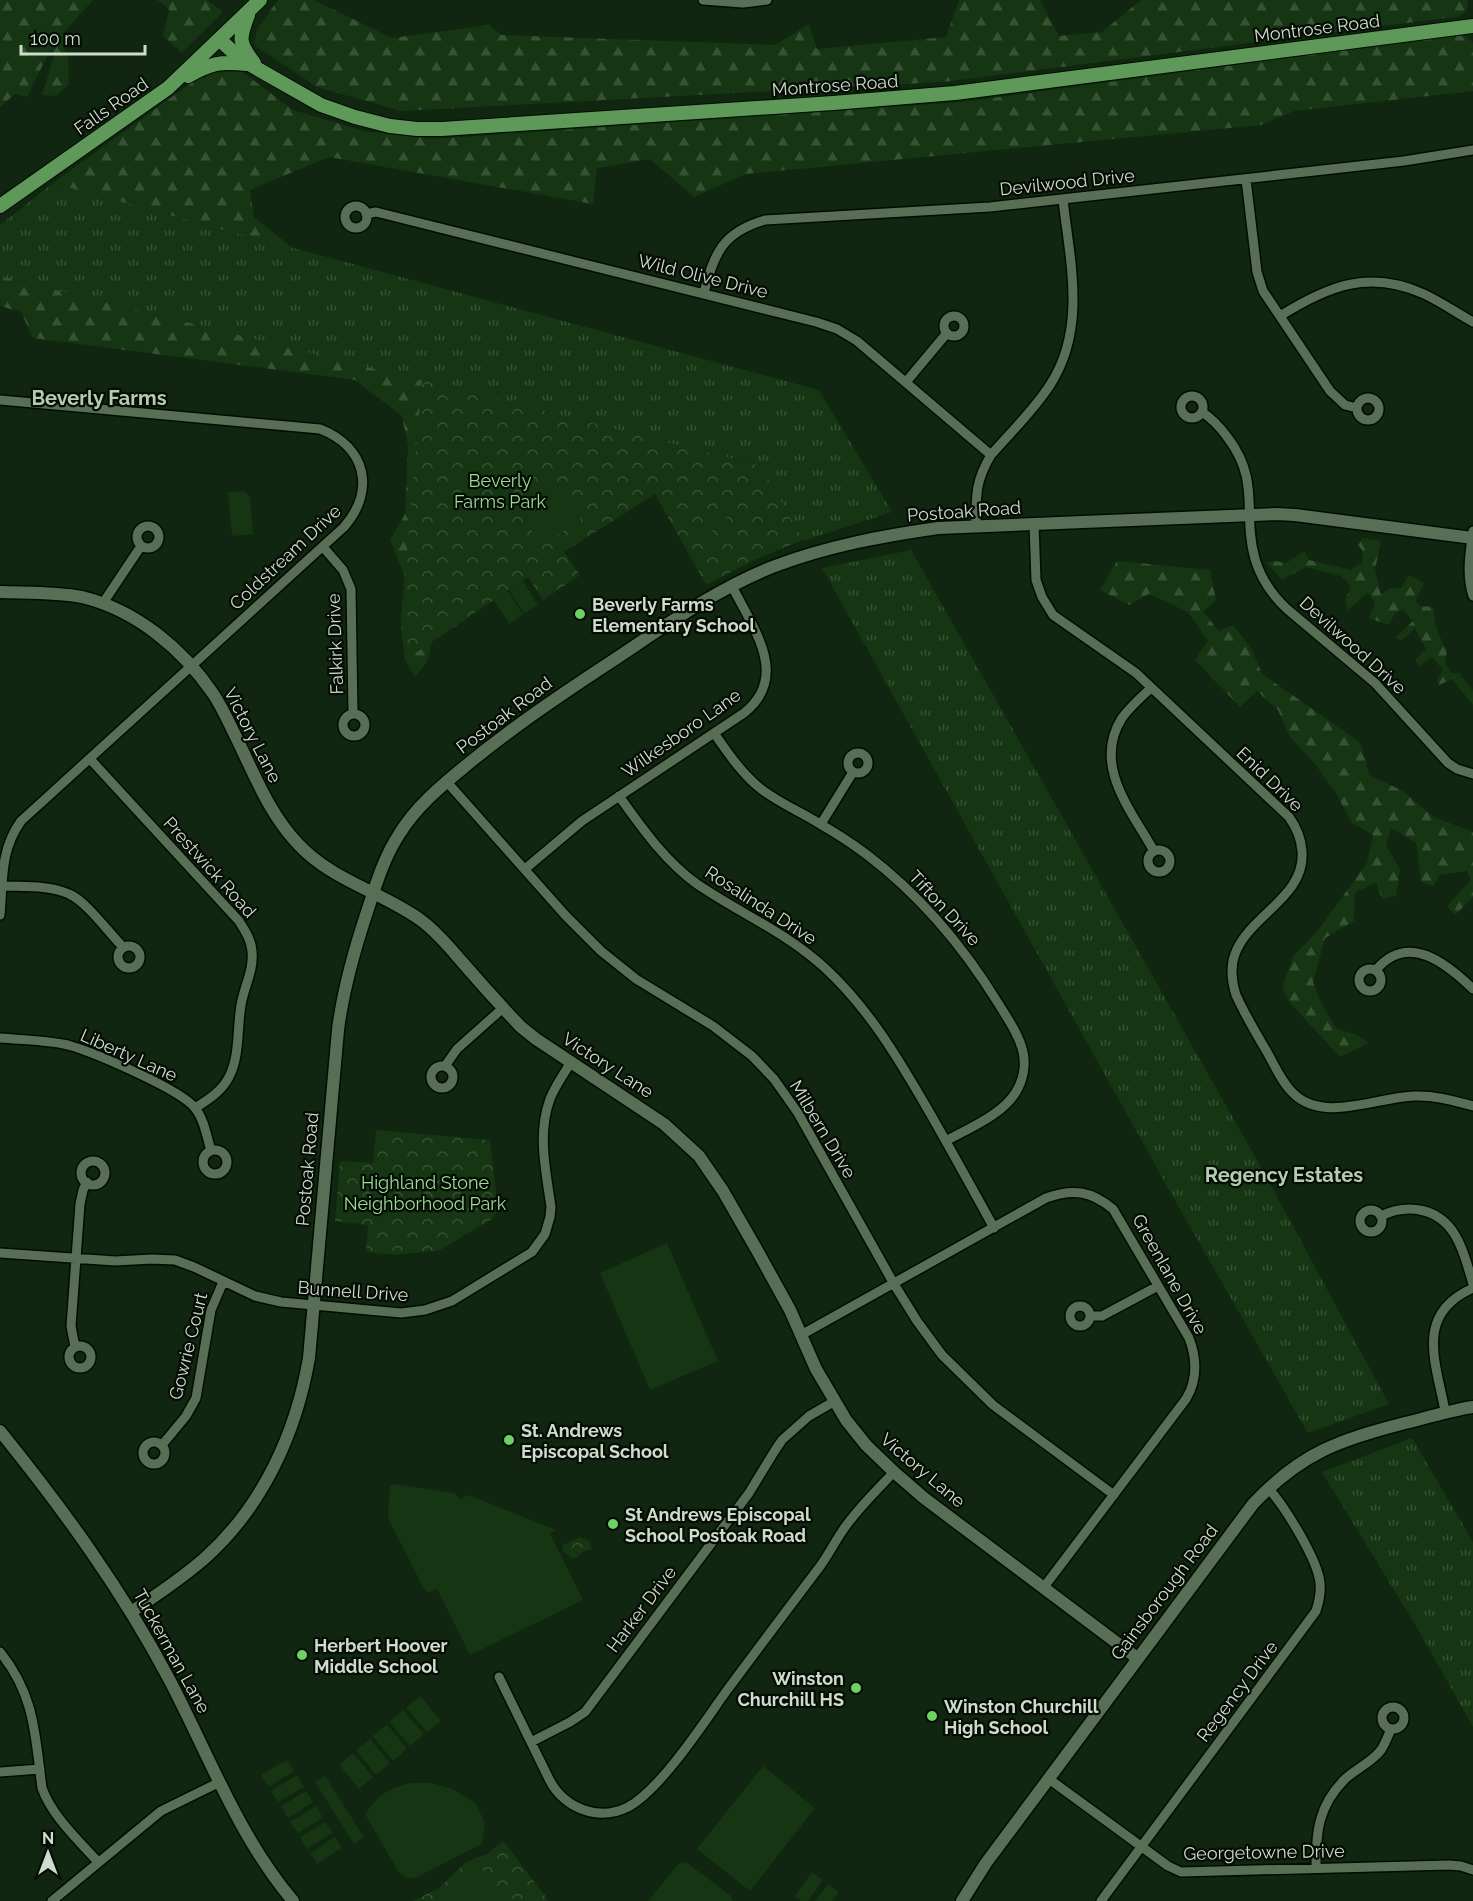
<svg xmlns="http://www.w3.org/2000/svg" width="1473" height="1901" font-family="Raleway,sans-serif">
  <style>
    .grass { fill: url(#grass-tufts) }
    .forest { fill: url(#forest-firs) }
    .park { fill: url(#park-crowns) }
    .pitch { fill: #153513 }
    .lines { fill: none; stroke-linecap: round; stroke-linejoin: round }
    .street-casing { stroke: #000e00; stroke-width: 12 }
    .secondary-casing { stroke: #000e00; stroke-width: 15 }
    .primary-casing { stroke: #000e00; stroke-width: 16 }
    .street { stroke: #586f56; stroke-width: 9 }
    .secondary { stroke: #586f56; stroke-width: 12 }
    .primary { stroke: #5f995a; stroke-width: 14 }
    .poi-dot { fill: #6ad363; stroke: #050c04; stroke-width: 2 }
    .labels { text-anchor: middle; dominant-baseline: central; stroke-width: 4.5; stroke-linejoin: round; paint-order: stroke }
    .street-label { font-size: 18px; fill: #cedbcd; stroke: #050c04 }
    .park-label { font-size: 18px; fill: #9cdb96; stroke: #050c04 }
    .poi-label { font-size: 18px; font-weight: bold; fill: #cedbcd; stroke: #050c04; text-anchor: start }
    .neighbourhood-label { font-size: 20px; font-weight: bold; fill: #b3cdb0; stroke: #050c04 }
  </style>
  <defs>
    <pattern id="grass-tufts" width="24" height="20" patternUnits="userSpaceOnUse" patternTransform="scale(1.5)"><rect width="24" height="20" fill="#153513"/><path d="M3 7l-1-3M5 7V3M7 7l1-3M15 17l-1-3M17 17v-4M19 17l1-3" fill="none" stroke="#365234"/></pattern>
    <pattern id="forest-firs" width="22" height="20" patternUnits="userSpaceOnUse" patternTransform="scale(1.5)"><rect width="22" height="20" fill="#153513"/><path d="M5 1l3.5 6h-7zM16 11l3.5 6h-7z" fill="#365234"/></pattern>
    <pattern id="park-crowns" width="20" height="18" patternUnits="userSpaceOnUse" patternTransform="scale(1.5)"><rect width="20" height="18" fill="#153513"/><path d="M2 6a3 3 0 1 1 6 0M12 15a3 3 0 1 1 6 0" fill="none" stroke="#365234"/></pattern>
  </defs>
  <rect width="100%" height="100%" fill="#112610"/>
  <path class="grass" d="M53,183L819,390L892,512L803,541L761,466L0,276V225Z
    M911,550L1262,1169L1389,1404L1308,1433L1181,1211L822,568Z
    M1412,1438L1473,1542V1727L1416,1626L1322,1472Z"/>
  <path class="forest" d="M0,0H93L64,32V48L68,56L69,84L56,96L42,95L55,53L50,50L27,97L15,94L0,107Z
    M157,0H207L223,12L182,53L163,36L169,9Z
    M278,0H314L392,38L489,25L502,35L775,45L809,24L817,49L946,37L959,0H1040L1059,36L1102,32L1141,0H1467L1468,8L1461,16L943,82L401,111L317,87L254,45L257,29Z
    M1456,35L1467,36L1473,43V91L1294,111L1261,125L746,174L694,197L650,159L597,168L593,204L329,157L250,190L254,217L294,249L53,183L205,73L241,71L293,110L364,131L432,139L962,102Z
    M0,276L423,381L434,634L427,662L415,677L405,660L401,622L405,576L390,540L405,514L408,446L402,416L355,380L33,338L21,312L0,306Z
    M1362,538L1381,541L1375,569L1381,595L1390,588H1401L1409,575L1424,583L1415,601L1421,606L1433,607L1435,622L1439,635L1447,651L1445,664L1452,673H1459L1473,691V705L1452,679L1439,685L1437,679L1443,670L1432,657L1419,666L1415,660L1426,649L1415,628L1401,641L1396,637L1413,621L1403,610L1395,613L1389,625L1369,618L1375,603L1368,592L1348,610L1345,602L1351,586L1341,576L1306,567L1282,580L1266,562L1275,561L1286,563L1304,551L1309,560L1351,570L1363,562L1362,550L1358,545Z
    M1117,561L1210,570L1216,600L1203,612L1219,631L1233,625L1251,648L1262,674L1361,743L1369,775L1401,790L1434,817L1473,832V897L1455,915L1447,906L1471,880L1467,871L1439,875L1434,886L1421,882L1416,843L1391,828L1386,845L1400,869L1396,896L1382,899L1376,882L1355,893L1354,921L1325,938L1313,982L1322,1005L1337,1029L1355,1034L1369,1043L1340,1057L1291,1004L1282,988L1293,956L1316,933L1367,863L1373,835L1352,823L1337,795L1316,765L1290,737L1278,710L1257,691L1240,707L1195,660L1208,641L1188,612L1149,594L1129,605L1100,590Z"/>
  <path class="park" d="M422,380L761,466L803,540L756,559L706,585L655,494L564,552L580,575L543,600L528,577L405,660L401,622Z
    M376,1130L490,1140L498,1210L492,1219L440,1250L396,1255L366,1252L368,1225L335,1221L340,1161L373,1163Z
    M580,1537L589,1541L592,1549L584,1551L576,1558H571L562,1550L563,1545Z
    M503,1841L549,1901H413L439,1888L466,1862L487,1854Z"/>
  <path class="pitch" d="M549,488C567,492 572,505 581,520L544,543L539,542L517,508C527,497 534,490 549,488Z
    M244,491L250,496L253,534L232,536L228,492Z
    M723,512L739,537L727,545L711,520Z
    M707,523L723,548L711,555L695,530Z
    M523,581L538,605L524,614L509,590Z
    M508,591L523,615L509,624L494,600Z
    M667,1243L718,1361L650,1390L600,1273Z
    M394,1484L454,1493L460,1499L469,1495L556,1530L550,1534L583,1600L470,1655L437,1589L428,1593L423,1587L388,1518L390,1486Z
    M420,1696L441,1721L427,1732L406,1708Z
    M403,1710L424,1734L410,1746L389,1722Z
    M387,1724L407,1749L393,1761L373,1736Z
    M370,1739L390,1763L376,1775L356,1750Z
    M353,1753L373,1777L359,1789L339,1765Z
    M287,1760L294,1771L269,1787L261,1775Z
    M763,1766L815,1808L750,1891L697,1849Z
    M297,1775L304,1787L278,1802L271,1791Z
    M325,1776L364,1837L354,1844L315,1782Z
    M411,1783H432L455,1790L476,1804L485,1823L482,1844L415,1878L414,1877C407,1881 405,1875 399,1873L365,1814C380,1794 386,1789 411,1783Z
    M306,1791L313,1802L288,1818L281,1806Z
    M316,1806L323,1818L298,1833L290,1822Z
    M325,1822L333,1833L307,1849L300,1837Z
    M335,1837L342,1848L317,1864L310,1853Z
    M686,1862L731,1896L733,1901H648L679,1863Z
    M476,1863L510,1901H433Z
    M812,1872L823,1880L808,1901H801L795,1896Z
    M828,1884L839,1892L832,1901H815Z"/>
  <g class="lines">
    <defs>
      <path id="street" d="M703,0L743,3L767,0
        M1246,179L1257,272L1263,291L1330,391L1345,405L1357,408
        M345 217a11 11 0 1 1 22 0a11 11 0 1 1-22 0Z
        M366,214L376,212L816,322L837,329L857,341L991,455
        M704,293C714,253 723,232 765,220L990,207L1404,161L1473,150
        M944 326a10 10 0 1 1 20 0a10 10 0 1 1-20 0Z
        M1280,316C1328,286 1369,269 1424,294C1441,302 1457,313 1473,322
        M906,382L947,333
        M1181 407a11 11 0 1 1 22 0a11 11 0 1 1-22 0Z
        M1357 409a11 11 0 1 1 22 0a11 11 0 1 1-22 0Z
        M0,400L320,429C366,447 376,490 344,527L21,821C0,850 3,881 0,915
        M1202,412C1213,419 1220,427 1228,438C1261,482 1242,513 1255,559C1261,579 1272,595 1287,609L1375,683L1448,763L1457,769L1473,774
        M1034,524L1036,580L1042,597L1053,615L1136,673L1289,817C1297,828 1301,838 1302,851C1306,897 1249,915 1235,954C1230,967 1232,982 1236,995C1245,1015 1256,1033 1267,1052C1275,1066 1282,1083 1294,1094C1324,1123 1378,1097 1414,1096C1435,1095 1454,1101 1473,1106
        M137 537a11 11 0 1 1 22 0a11 11 0 1 1-22 0Z
        M976,526C976,497 975,481 991,455C1011,432 1034,410 1050,385C1087,328 1070,262 1063,200
        M1473,531C1470,553 1466,574 1473,596
        M323,547L343,570L351,589L353,714
        M103,603L141,546
        M1151,688C1141,697 1130,707 1122,718C1092,765 1131,810 1154,851
        M343 725a11 11 0 1 1 22 0a11 11 0 1 1-22 0Z
        M714,733C728,753 742,774 761,789C779,803 801,812 820,824C836,833 851,843 866,854C920,895 963,946 998,1003C1008,1019 1019,1035 1023,1052C1026,1065 1023,1080 1016,1092C1002,1115 969,1128 946,1141
        M848 763a10 10 0 1 1 20 0a10 10 0 1 1-20 0Z
        M90,759L239,921C245,931 251,939 252,951C254,970 244,987 241,1005C237,1028 240,1056 229,1077C222,1091 208,1100 195,1108
        M447,782L566,916L601,951L636,979L713,1026L752,1056L774,1079L798,1113L894,1284L917,1321L942,1355L993,1405L1114,1495
        M619,796C642,828 665,861 697,884C741,914 786,932 826,969C869,1009 898,1058 927,1108C950,1148 972,1188 994,1228
        M821,824L853,772
        M1148 861a11 11 0 1 1 22 0a11 11 0 1 1-22 0Z
        M525,869L582,821L744,713C791,676 752,627 732,586
        M2,886C24,887 49,885 69,894C86,901 109,933 123,947
        M118 957a11 11 0 1 1 22 0a11 11 0 1 1-22 0Z
        M1359 980a11 11 0 1 1 22 0a11 11 0 1 1-22 0Z
        M1376,970C1408,932 1446,963 1473,989
        M0,1038C23,1040 46,1040 68,1045C93,1052 180,1089 195,1108C204,1119 207,1137 211,1151
        M445,1066L457,1049L503,1008
        M431 1077a11 11 0 1 1 22 0a11 11 0 1 1-22 0Z
        M203 1162a12 12 0 1 1 24 0a12 12 0 1 1-24 0Z
        M81 1173a12 12 0 1 1 24 0a12 12 0 1 1-24 0Z
        M1360 1221a11 11 0 1 1 22 0a11 11 0 1 1-22 0Z
        M1381,1216C1408,1203 1439,1208 1455,1235C1464,1249 1468,1268 1473,1284
        M0,1253L115,1261L152,1259L175,1260L194,1267L255,1296L281,1302L401,1313L425,1310L452,1301L532,1252L545,1234L550,1217L551,1207C546,1171 537,1134 550,1099C555,1086 564,1074 571,1062
        M1070 1316a10 10 0 1 1 20 0a10 10 0 1 1-20 0Z
        M1090,1316H1102L1158,1286
        M801,1335L1046,1198C1073,1188 1091,1191 1113,1209L1189,1338C1197,1359 1198,1379 1186,1399L1044,1587
        M69 1357a11 11 0 1 1 22 0a11 11 0 1 1-22 0Z
        M75,1347L71,1326L80,1204L83,1190L87,1182
        M1445,1411C1436,1362 1414,1314 1473,1288
        M143 1453a11 11 0 1 1 22 0a11 11 0 1 1-22 0Z
        M162,1445L186,1416L196,1398L211,1310L223,1282
        M0,1652C35,1695 35,1735 42,1788C52,1816 78,1840 98,1862
        M499,1677L550,1781C565,1808 598,1822 628,1807C660,1790 703,1724 725,1693C756,1651 787,1610 818,1569C828,1556 834,1543 843,1530C857,1509 876,1491 894,1472
        M1382 1718a11 11 0 1 1 22 0a11 11 0 1 1-22 0Z
        M531,1742L570,1722L585,1712L749,1493L774,1452L782,1440L809,1416L835,1401
        M0,1772L40,1769
        M1049,1779L1168,1866L1181,1872L1449,1865L1461,1866L1473,1870
        M1316,1868C1316,1832 1318,1806 1345,1779C1356,1769 1372,1762 1381,1750C1385,1744 1388,1736 1391,1729
        M52,1901L161,1811L220,1782
        M1101,1901L1316,1611C1319,1602 1321,1593 1320,1583C1318,1560 1284,1505 1268,1488"/>
      <path id="secondary" d="M0,592C27,593 55,592 82,597C136,610 183,649 214,695C223,709 230,725 237,739C255,776 270,815 299,845C333,881 382,892 422,921C438,933 450,948 463,963C482,985 501,1006 521,1027L536,1039L664,1124L699,1156L723,1191L758,1252L790,1310L816,1369L846,1420L866,1445L894,1472L924,1498L1137,1658
        M0,1431C63,1509 122,1590 169,1679C208,1753 238,1836 293,1901
        M131,1612C157,1595 182,1578 205,1558C263,1506 296,1433 309,1358L338,1030C343,990 354,951 367,912C376,884 384,857 400,833C416,807 440,787 463,768C509,730 553,700 603,667C658,631 713,590 775,566C828,546 882,536 938,528L1276,514L1295,515L1473,538
        M962,1901L986,1863L1253,1504C1301,1453 1339,1440 1405,1423C1429,1417 1449,1411 1473,1407"/>
      <path id="primary" d="M248,15C239,39 238,42 254,63
        M220,40L242,60L321,105L355,117L390,126L417,129H442L833,103L955,93L1473,26
        M188,76C212,63 220,61 247,64
        M0,206L168,88L260,0"/>
    </defs>
    <use href="#street" class="street-casing"/>
    <use href="#secondary" class="secondary-casing"/>
    <use href="#primary" class="primary-casing"/>
    <use href="#street" class="street"/>
    <use href="#secondary" class="secondary"/>
    <use href="#primary" class="primary"/>
  </g>
  <g class="poi-dot">
    <circle cx="580" cy="614" r="6"/>
    <circle cx="509" cy="1440" r="6"/>
    <circle cx="613" cy="1524" r="6"/>
    <circle cx="302" cy="1655" r="6"/>
    <circle cx="856" cy="1688" r="6"/>
    <circle cx="932" cy="1716" r="6"/>
  </g>
  <g class="labels">
    <g class="street-label">
      <text transform="translate(1317 28) rotate(-7)">Montrose Road</text>
      <text transform="translate(835 85) rotate(-4)">Montrose Road</text>
      <text transform="translate(111 106) rotate(-35)">Falls Road</text>
      <text transform="translate(1067 182) rotate(-6)">Devilwood Drive</text>
      <text transform="translate(703 276) rotate(14)">Wild Olive Drive</text>
      <text transform="translate(964 511) rotate(-4)">Postoak Road</text>
      <text transform="translate(285 557) rotate(-43)">Coldstream Drive</text>
      <text transform="translate(335 644) rotate(-92)">Falkirk Drive</text>
      <text transform="translate(1353 645) rotate(42)">Devilwood Drive</text>
      <text transform="translate(504 715) rotate(-37)">Postoak Road</text>
      <text transform="translate(681 733) rotate(-35)">Wilkesboro Lane</text>
      <text transform="translate(253 735) rotate(63)">Victory Lane</text>
      <text transform="translate(1270 779) rotate(44)">Enid Drive</text>
      <text transform="translate(210 867) rotate(48)">Prestwick Road</text>
      <text transform="translate(761 905) rotate(33)">Rosalinda Drive</text>
      <text transform="translate(945 908) rotate(47)">Tifton Drive</text>
      <text transform="translate(129 1055) rotate(24)">Liberty Lane</text>
      <text transform="translate(608 1065) rotate(33)">Victory Lane</text>
      <text transform="translate(823 1129) rotate(59)">Milbern Drive</text>
      <text transform="translate(307 1169) rotate(-85)">Postoak Road</text>
      <text transform="translate(1170 1274) rotate(61)">Greenlane Drive</text>
      <text transform="translate(353 1291) rotate(4)">Bunnell Drive</text>
      <text transform="translate(188 1346) rotate(-76)">Gowrie Court</text>
      <text transform="translate(923 1470) rotate(40)">Victory Lane</text>
      <text transform="translate(1164 1592) rotate(-53)">Gainsborough Road</text>
      <text transform="translate(641 1609) rotate(-53)">Harker Drive</text>
      <text transform="translate(172 1651) rotate(61)">Tuckerman Lane</text>
      <text transform="translate(1237 1691) rotate(-53)">Regency Drive</text>
      <text transform="translate(1264 1852) rotate(-1)">Georgetowne Drive</text>
    </g>
    <g class="park-label">
      <text x="500" y="480">Beverly<tspan x="500" dy="21">Farms Park</tspan></text>
      <text x="425" y="1182">Highland Stone<tspan x="425" dy="21">Neighborhood Park</tspan></text>
    </g>
    <g class="poi-label">
      <text x="592" y="604">Beverly Farms<tspan x="592" dy="21">Elementary School</tspan></text>
      <text x="521" y="1430">St. Andrews<tspan x="521" dy="21">Episcopal School</tspan></text>
      <text x="625" y="1514">St Andrews Episcopal<tspan x="625" dy="21">School Postoak Road</tspan></text>
      <text x="314" y="1645">Herbert Hoover<tspan x="314" dy="21">Middle School</tspan></text>
      <text x="844" y="1678" text-anchor="end">Winston<tspan x="844" dy="21">Churchill HS</tspan></text>
      <text x="944" y="1706">Winston Churchill<tspan x="944" dy="21">High School</tspan></text>
    </g>
    <g class="neighbourhood-label">
      <text x="99" y="398">Beverly Farms</text>
      <text x="1284" y="1175">Regency Estates</text>
    </g>
  </g>
  <g transform="translate(48 1853)" stroke="#050c04" stroke-width="4.5" paint-order="stroke">
  <path d="M0-4.5L10 22L0 15L-10 22Z" fill="#cedbcd"/>
  <text y="-9" font-size="16" font-weight="bold" text-anchor="middle" fill="#cedbcd">N</text>
  </g>
  <path d="M21 45v9h124v-9" fill="none" stroke="#cedbcd" stroke-width="3"/>
  <text x="30" y="45" font-size="18" fill="#cedbcd" stroke="#050c04" stroke-width="4.5" paint-order="stroke">100 m</text>
</svg>
